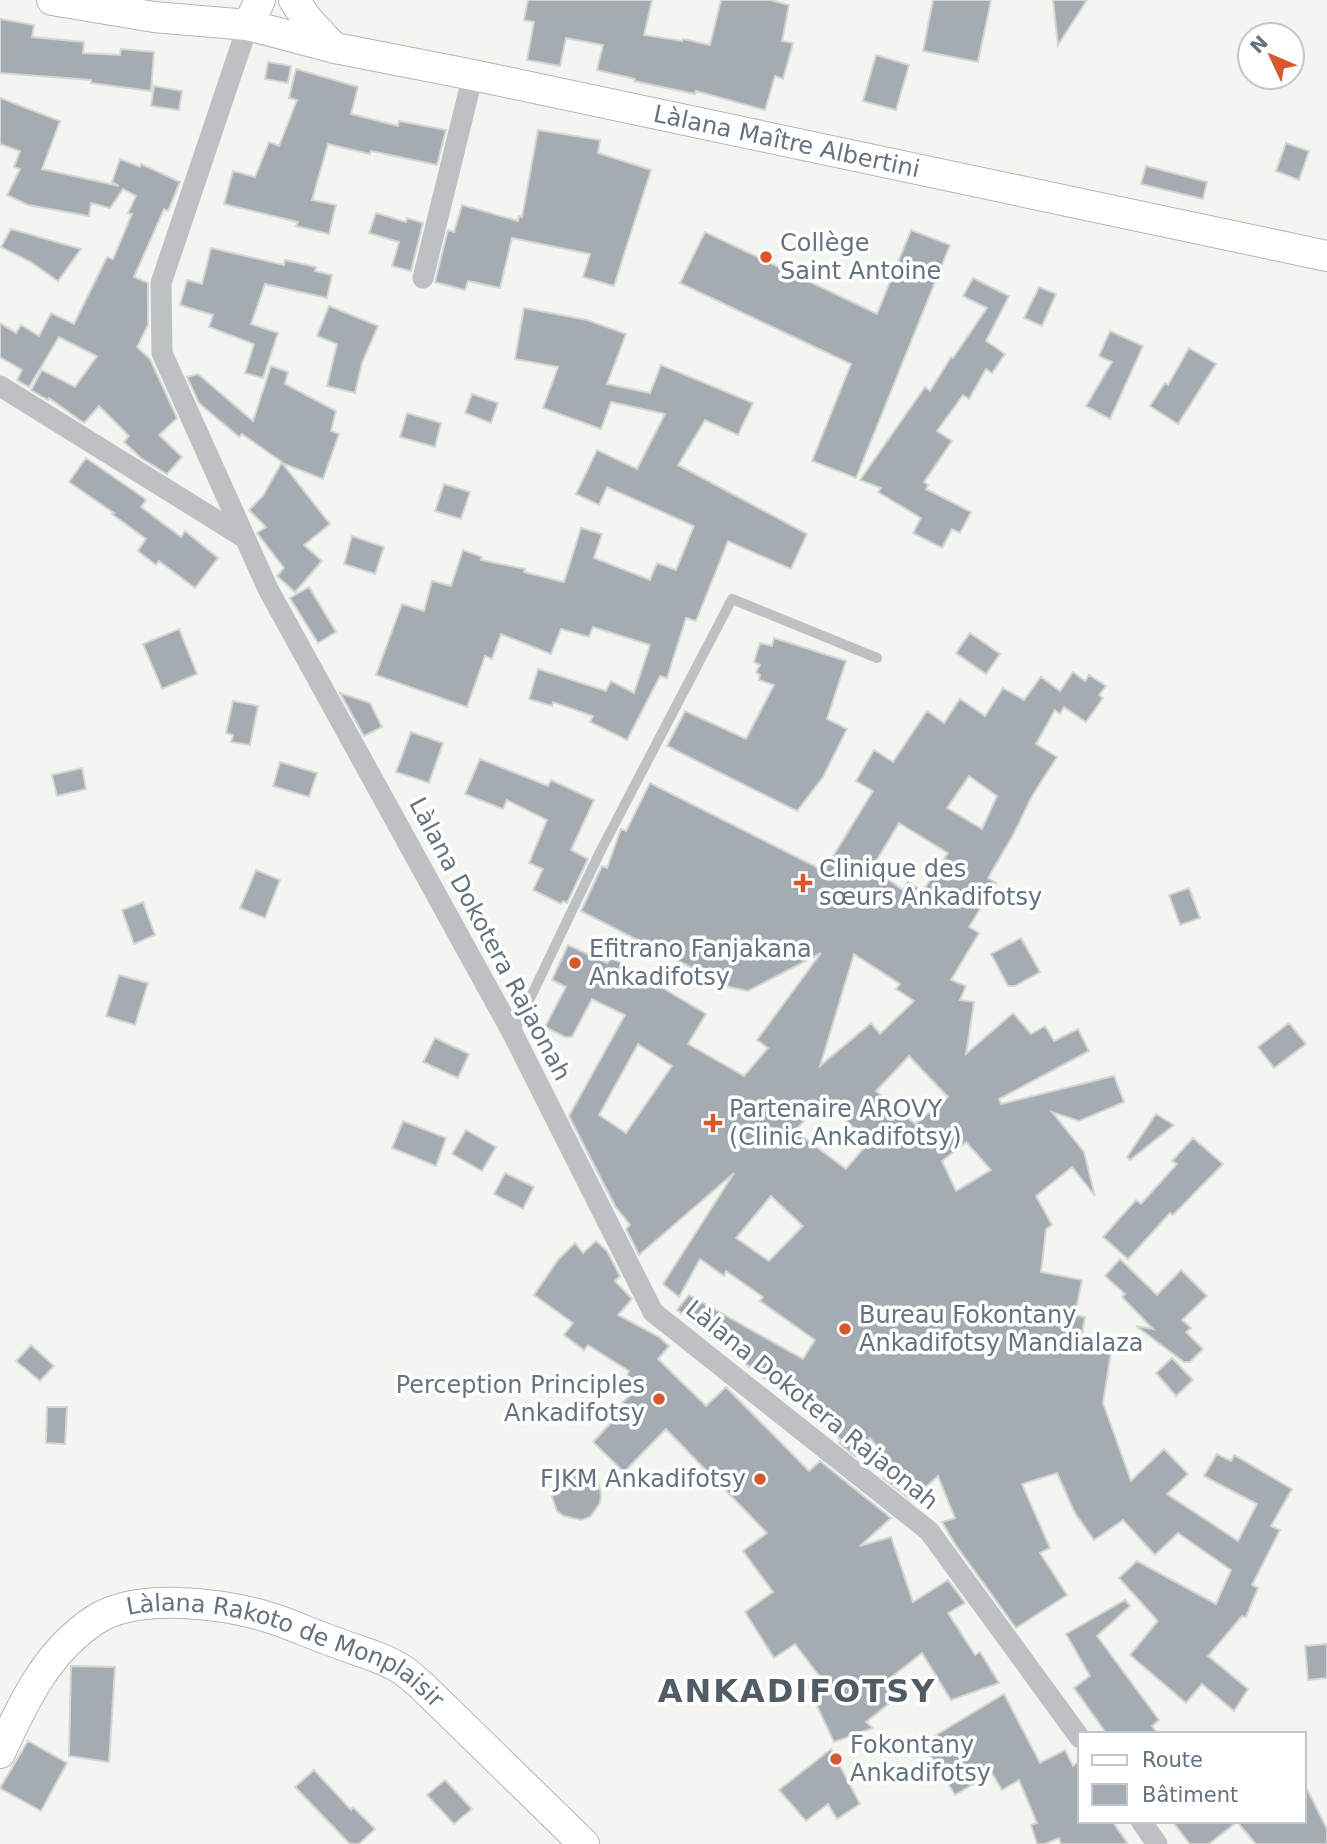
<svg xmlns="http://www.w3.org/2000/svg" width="1327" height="1844" font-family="'DejaVu Sans',sans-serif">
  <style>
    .building { fill: #a4abb1; stroke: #d5d5d3; stroke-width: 2; fill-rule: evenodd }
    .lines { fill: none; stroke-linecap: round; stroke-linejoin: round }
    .secondary-casing { stroke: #b2b6ba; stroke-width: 32 }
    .lane { stroke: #bdc1c4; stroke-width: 10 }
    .street { stroke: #bdc1c4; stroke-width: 21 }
    .secondary { stroke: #fff; stroke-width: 30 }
    .poi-dot { fill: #d8582d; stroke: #fff; stroke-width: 2.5 }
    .labels { text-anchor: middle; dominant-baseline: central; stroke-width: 7; stroke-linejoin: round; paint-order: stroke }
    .street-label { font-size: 24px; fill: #657380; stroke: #fff }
    .poi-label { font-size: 24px; fill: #657380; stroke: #fff; text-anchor: start }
    .district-label { font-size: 32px; font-weight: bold; letter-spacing: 2px; fill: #525c65; stroke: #fff }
  </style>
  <rect width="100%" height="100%" fill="#f4f4f0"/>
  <path class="building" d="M528,0H652L644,35L682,41L683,39L710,45L721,0H770L789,5L782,41L793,43L783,79L775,76L765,110L696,91L695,94L634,81L635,79L597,70L603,45L566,38L560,66L527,60L534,22L524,20Z
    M933,0H991L978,62L923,51Z
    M1053,0H1087L1058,45Z
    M0,19L34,25L32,37L84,42L83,53L120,55L121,49L154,52L151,91L91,83V80L0,73Z
    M876,55L909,65L896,110L863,101Z
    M268,62L291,66L288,83L265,79Z
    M296,69L358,87L351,114L398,126L399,121L446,130L437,165L371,151L370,154L328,144L312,200L336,205L329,234L296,226L298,222L224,204L233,171L255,177L269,142L279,146L297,100L289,98Z
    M154,86L182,91L179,110L151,106Z
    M0,98L60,121L42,169L119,186L112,182L120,159L140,167L141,164L180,182L168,211L164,209L134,277L148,283V325L137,347L150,359L177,418L159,435L182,457L167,474L141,458L124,442L129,436L99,406L84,423L49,398L48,400L31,390L42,370L75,387L97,356L59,337L29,387L17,380L22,370L0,357V323L16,333L21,325L39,336L51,313L74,324L107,257L113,259L132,214L128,213L136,196L123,189L110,208L91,203L89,216L28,205L7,195L20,169L14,167L20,151L0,144Z
    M538,130L600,140L598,153L651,170L614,286L583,277L590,254L512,238L500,288L468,281L465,290L435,282L448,230L454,232L462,205L518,221L519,216L522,217Z
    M1286,143L1309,151L1299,180L1276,171Z
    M1146,166L1207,182L1203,199L1141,184Z
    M376,213L406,222L407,218L423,223L411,271L392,266L399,242L369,233Z
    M11,229L81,249L58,281L31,262L1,247Z
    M911,230L950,245L856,478L812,461L851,364L680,283L705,232L877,314Z
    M211,248L284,265L285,260L316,267L315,271L332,275L327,298L265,284L251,324L278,333L263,378L245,373L254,344L209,327L213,315L180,305L187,280L202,284Z
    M973,278L1009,296L986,341L1005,354L992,373L986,369L969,399L963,395L937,431L952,441L924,482L928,485L926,489L971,512L960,533L952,529L942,548L913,533L921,518L878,492L881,488L860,480L925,387L930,391L951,357L953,358L987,308L963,296Z
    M1039,287L1056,294L1042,326L1024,318Z
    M329,306L378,326L362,363L355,393L327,386L337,344L317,336Z
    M524,308L587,320L626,334L607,384L650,393L661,365L753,403L738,435L705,420L678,465L807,534L791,569L728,541L696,621L686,618L667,678L660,676L627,740L590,722L593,716L553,702L552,706L529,699L538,669L606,691L611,681L634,693L650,645L593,627L589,637L561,629L551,654L501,634L492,659L485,656L467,707L376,675L402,604L424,611L432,581L451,586L463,550L482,557L481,560L525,569L524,572L564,582L581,528L602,534L594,558L650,580L657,563L676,570L694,526L607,487L599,505L576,494L597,450L637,469L665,414L611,402L601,429L543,408L558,367L515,359Z
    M1110,331L1143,346L1110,419L1086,406L1112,362L1099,356Z
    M1189,348L1216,364L1178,424L1150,406L1165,383L1168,385Z
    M271,366L288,372L285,384L336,411L331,431L339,434L323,479L282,463L330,524L304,545L322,561L295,592L277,576L284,568L257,533L266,527L249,510L263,496L282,462L242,434L239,437L199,403L187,377L198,374L253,421Z
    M472,394L498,403L491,423L465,413Z
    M407,413L441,423L435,447L400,437Z
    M86,458L144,498L146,500L141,507L181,537L185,531L218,558L195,588L159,561L156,565L138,551L146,539L112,514L114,513L69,482Z
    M444,484L470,492L461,519L435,511Z
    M352,536L384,547L375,574L344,564Z
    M309,587L336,632L318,643L290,598Z
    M179,629L197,674L162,689L143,644Z
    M970,633L1000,654L986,674L956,653Z
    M774,638L846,661L827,719L847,729L823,777L797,811L667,746L685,711L746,739L774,685L759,680L760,675L756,672L760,665L754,662L760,643L772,646Z
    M1073,672L1085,681L1089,675L1106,686L1099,695L1103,698L1086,722L1064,707L1060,714L1055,710L1036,744L1057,757L1032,796L1013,835L988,878L996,883L969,927L979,933L951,980L966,986L960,1000L974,1002L966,1054L1013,1013L1031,1034L1045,1026L1054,1041L1078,1029L1089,1051L999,1099L1001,1104L1114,1076L1124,1102L1079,1121L1052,1112L1084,1152L1095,1196L1072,1167L1036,1196L1052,1225L1046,1229L1041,1272L1082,1280L1075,1315L1085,1317L1080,1347L1111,1352L1103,1403L1131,1481L1164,1449L1188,1474L1167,1494L1238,1541L1257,1504L1204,1476L1217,1454L1231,1461L1234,1455L1292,1489L1271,1526L1280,1530L1252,1585L1258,1588L1246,1617L1242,1616L1208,1656L1248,1689L1234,1711L1202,1684L1186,1703L1130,1655L1158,1621L1119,1578L1137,1561L1216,1604L1231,1570L1178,1533L1155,1555L1123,1520L1094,1540L1075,1513L1057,1473L1022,1484L1050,1548L1040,1553L1067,1595L1016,1628L955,1544L942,1522L955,1518L938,1476L911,1500L883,1478L893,1465L870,1438L855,1456L839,1443L842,1441L800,1401L797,1404L677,1310L689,1295L803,1359L815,1340L760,1301L763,1297L726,1271L724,1276L700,1259L679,1297L663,1284L734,1173L639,1255L626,1229L630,1225L615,1206L569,1116L625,1015L592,999L572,1037H565L545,1027L566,987L552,980L568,945L607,963L611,957L706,1014L688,1044L744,1076L768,1048L757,1040L821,953L748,991L729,987L581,911L602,866L607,868L621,829L626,831L650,783L824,871L873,791L856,781L874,750L893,762L927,711L944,723L960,699L985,716L1003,688L1024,700L1041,677L1060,691ZM969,776L997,796L982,829L947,808ZM899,823L948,853L923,891L908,882L903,890L872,868ZM854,954L900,984L896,989L914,1001L880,1034L871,1023L820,1066ZM638,1044L672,1066L626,1133L599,1115ZM909,1056L948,1097L915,1124L876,1091ZM823,1099L869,1142L846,1169L795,1131ZM966,1142L991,1170L956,1191L942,1161ZM771,1196L803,1226L769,1261L736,1238Z
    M340,693L370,703L382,727L364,736Z
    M233,701L258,706L250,745L231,742L233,735L226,733Z
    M411,732L443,743L429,783L396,772Z
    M480,759L548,786L551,780L594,800L571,850L588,859L567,903L563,901L561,904L533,890L543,869L529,863L547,820L507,800L503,809L465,794Z
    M280,762L317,773L309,797L273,786Z
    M82,768L86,789L57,796L52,775Z
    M256,870L280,880L265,918L240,908Z
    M1189,888L1200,918L1180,925L1169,895Z
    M143,902L155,935L134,944L122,910Z
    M1021,938L1040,972L1015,986H1008L991,954Z
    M119,975L148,983L135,1025L106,1016Z
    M1289,1023L1306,1044L1274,1068L1258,1047Z
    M435,1038L469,1054L458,1078L423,1062Z
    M1156,1114L1174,1125L1130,1160L1127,1157Z
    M403,1121L446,1138L436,1166L392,1148Z
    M466,1130L496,1147L482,1171L452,1154Z
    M1193,1138L1223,1164L1173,1215L1170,1213L1128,1259L1103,1237L1136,1200L1141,1204L1177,1164L1172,1161Z
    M505,1173L534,1187L523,1209L494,1194Z
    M596,1241L607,1251L620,1276L615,1281L632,1299L618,1315L659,1337L669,1346L658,1359L706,1406L726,1387L809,1471L820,1461L891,1518L860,1546L891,1537L913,1602L948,1580L965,1603L948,1613L975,1655L980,1652L999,1683L951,1700L922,1653L889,1679L901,1694L866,1722L873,1728L834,1742L807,1685L820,1677L795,1644L774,1658L745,1612L773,1592L743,1551L767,1533L666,1429L624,1472L593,1442L626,1407L622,1403L640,1386L627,1375L629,1371L588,1345L584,1350L564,1335L573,1323L534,1295L558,1260L575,1243L583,1253Z
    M1120,1259L1157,1295L1181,1270L1207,1296L1182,1320L1191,1328L1186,1332L1203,1349L1190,1362H1184L1136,1326L1153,1329L1122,1297L1125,1294L1105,1276Z
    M31,1345L54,1366L40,1381L16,1361Z
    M1172,1358L1193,1380L1176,1396L1156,1373Z
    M47,1407H67L65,1444L46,1443Z
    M571,1470H596L601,1495L600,1503L590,1517L581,1520L564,1516L557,1511L551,1494L556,1478Z
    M1125,1600L1130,1606L1097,1636L1159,1720L1152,1726L1158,1734H1107L1074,1688L1090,1676L1066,1634Z
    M1327,1644V1678L1308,1680L1305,1646Z
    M71,1666L115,1667L109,1762L69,1756Z
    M1004,1694L1040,1763L1065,1750L1073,1766L1080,1760V1821H1112L1128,1844H1061L1059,1838L1045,1844H1037L1031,1825L1037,1823L1019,1780L1002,1790L992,1773L955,1795L923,1743Z
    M28,1741L67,1763L41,1811L0,1788Z
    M831,1749L860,1804L837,1819L828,1804L806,1821L779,1790Z
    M314,1770L351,1810L353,1807L375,1829L359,1844H350L295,1787Z
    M445,1780L472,1809L454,1824L427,1795Z
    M1304,1783L1327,1829V1844H1256L1237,1822L1209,1844H1190L1172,1821H1304Z"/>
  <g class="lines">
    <defs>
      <g id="secondary">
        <path id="s1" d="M52,0L154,17L248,25L335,48L473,75L1327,256"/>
        <path d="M294,0L307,19L334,48"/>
        <path d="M248,25L260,0"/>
        <path id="s2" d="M0,1753C23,1703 47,1651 95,1620C139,1591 229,1604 277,1620C297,1627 317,1636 337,1643C357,1651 383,1657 401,1669C409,1674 415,1680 422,1686L584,1844"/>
      </g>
    </defs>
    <use href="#secondary" class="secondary-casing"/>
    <path class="lane" d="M513,1034L601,850L732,599L877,658"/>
    <path class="street" d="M248,25L161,283L162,353L268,589L513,1034L653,1312L929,1531L1080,1738
      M423,278L473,75
      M0,386L245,538
      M1141,1821L1157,1844"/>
    <use href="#secondary" class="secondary"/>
  </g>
  <g class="poi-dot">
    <circle cx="766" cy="257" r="7"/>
    <path d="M799.5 872.5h7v7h7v7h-7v7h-7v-7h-7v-7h7z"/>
    <circle cx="575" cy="963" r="7"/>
    <path d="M709.5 1112.5h7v7h7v7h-7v7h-7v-7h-7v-7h7z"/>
    <circle cx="845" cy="1329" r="7"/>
    <circle cx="659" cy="1399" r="7"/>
    <circle cx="760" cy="1479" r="7"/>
    <circle cx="836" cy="1759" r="7"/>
  </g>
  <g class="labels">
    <g class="street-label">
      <text stroke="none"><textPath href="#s1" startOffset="749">Làlana Maître Albertini</textPath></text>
      <text transform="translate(490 939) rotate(62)">Làlana Dokotera Rajaonah</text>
      <text transform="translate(812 1405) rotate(39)">Làlana Dokotera Rajaonah</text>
      <text stroke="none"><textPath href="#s2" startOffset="369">Làlana Rakoto de Monplaisir</textPath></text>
    </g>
    <g class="poi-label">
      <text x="780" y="243">Collège<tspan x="780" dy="28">Saint Antoine</tspan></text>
      <text x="819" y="869">Clinique des<tspan x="819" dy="28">sœurs Ankadifotsy</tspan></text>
      <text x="589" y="949">Efitrano Fanjakana<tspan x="589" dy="28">Ankadifotsy</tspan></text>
      <text x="729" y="1109">Partenaire AROVY<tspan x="729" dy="28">(Clinic Ankadifotsy)</tspan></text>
      <text x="859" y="1315">Bureau Fokontany<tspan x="859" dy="28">Ankadifotsy Mandialaza</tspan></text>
      <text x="645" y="1385" text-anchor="end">Perception Principles<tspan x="645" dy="28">Ankadifotsy</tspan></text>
      <text x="746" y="1479" text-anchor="end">FJKM Ankadifotsy</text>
      <text x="850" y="1745">Fokontany<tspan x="850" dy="28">Ankadifotsy</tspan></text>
    </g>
    <g class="district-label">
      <text x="797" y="1691">ANKADIFOTSY</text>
    </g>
  </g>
  <rect x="1078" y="1732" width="228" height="91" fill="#ffffff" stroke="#c1c7cc" stroke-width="2"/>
  <rect x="1092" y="1755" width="35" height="10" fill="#ffffff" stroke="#c1c7cc" stroke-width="2"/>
  <text x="1142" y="1767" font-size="21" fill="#657380">Route</text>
  <rect x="1092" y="1784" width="35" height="21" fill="#a4abb1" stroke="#c1c7cc" stroke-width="2"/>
  <text x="1142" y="1802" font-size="21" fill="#657380">Bâtiment</text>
  <g transform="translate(1271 56) rotate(314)"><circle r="33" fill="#ffffff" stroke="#c1c7cc" stroke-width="2"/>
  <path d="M0-5L12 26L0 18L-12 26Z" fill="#d8582d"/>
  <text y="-10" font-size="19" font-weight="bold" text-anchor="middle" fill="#657380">N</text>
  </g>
</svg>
